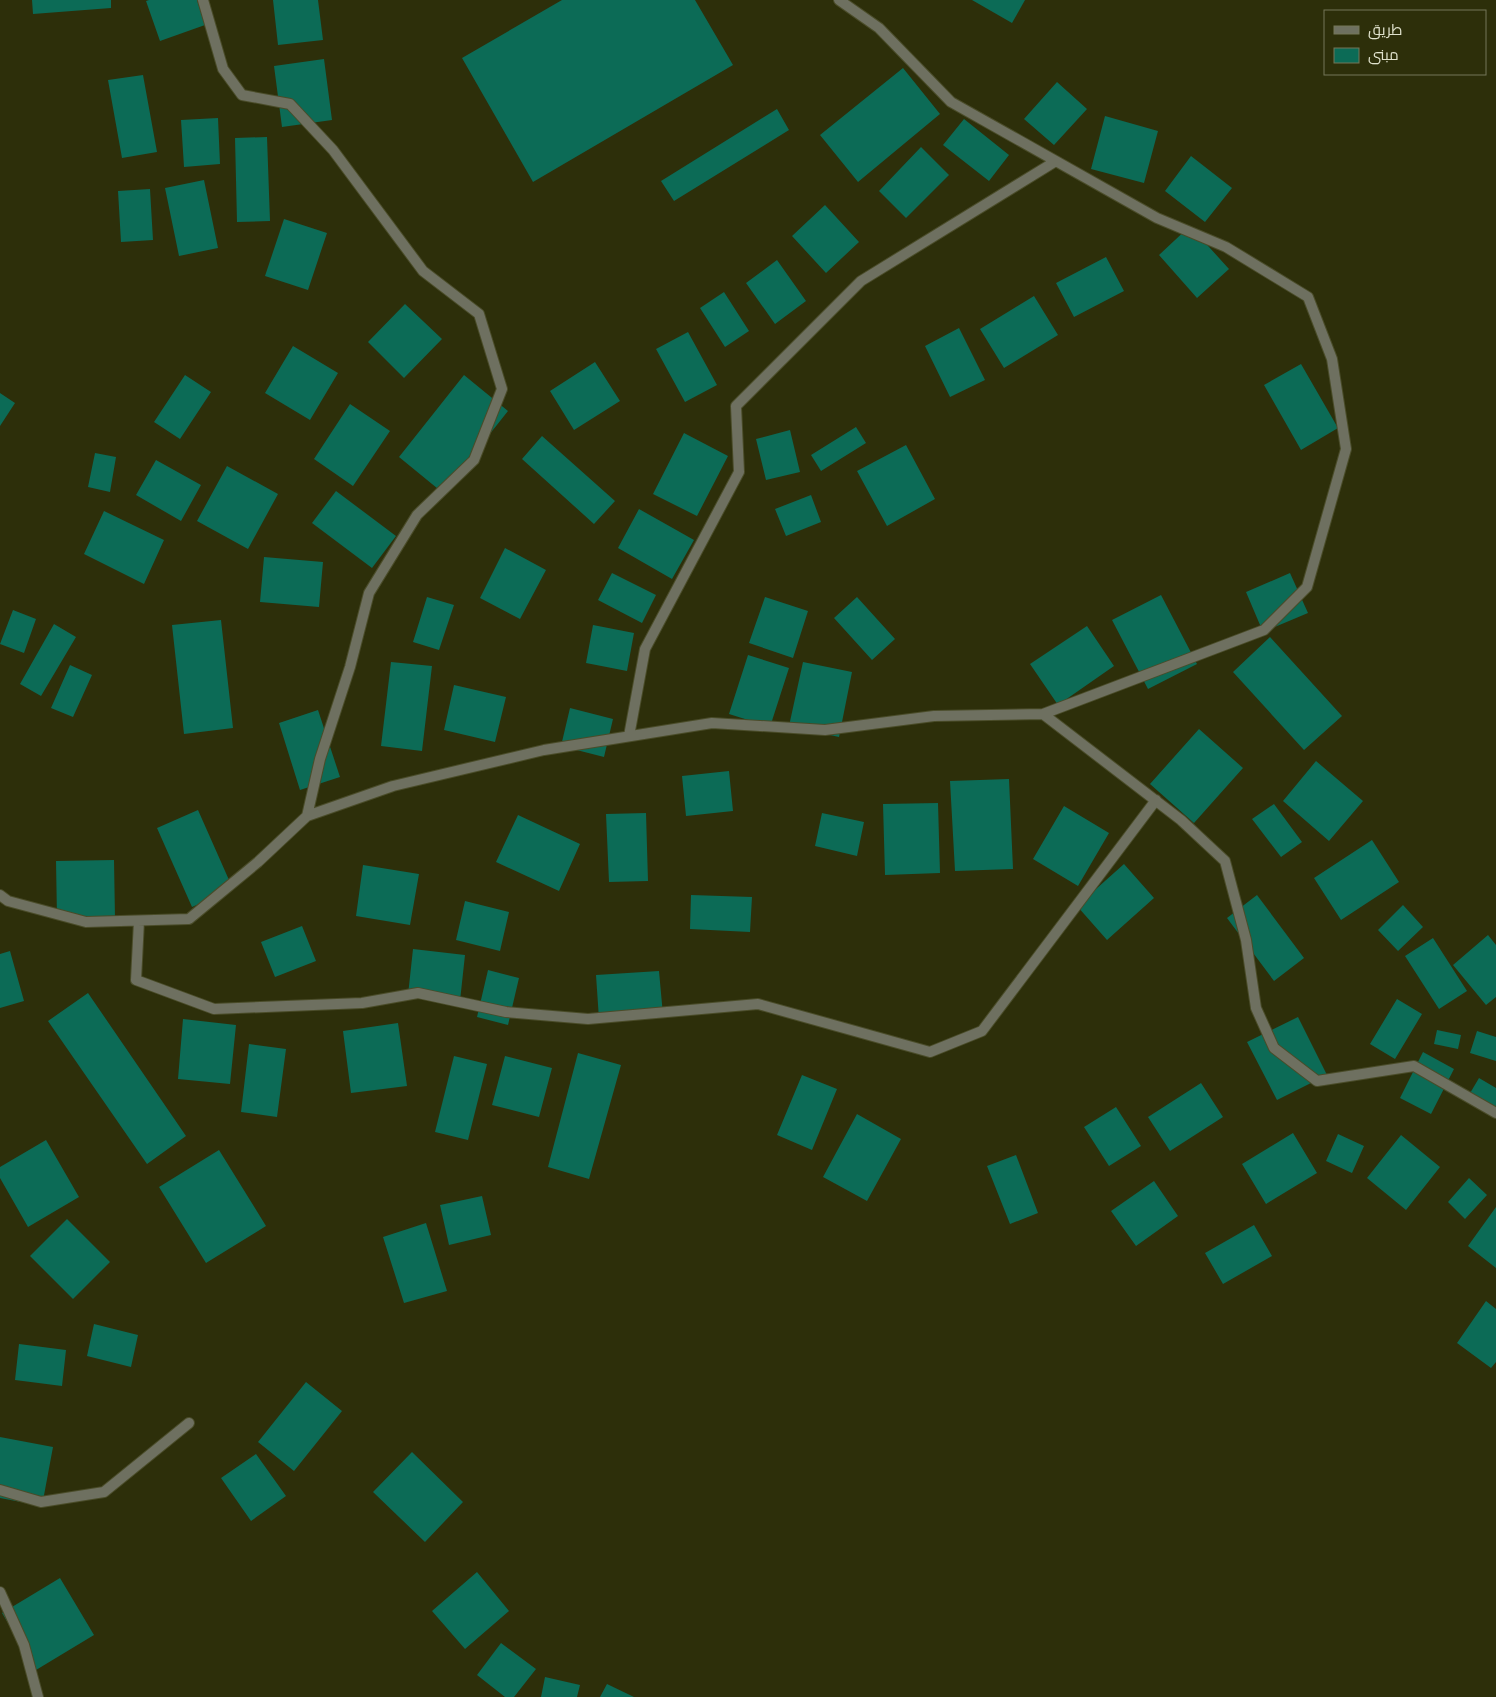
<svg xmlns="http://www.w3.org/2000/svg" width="1496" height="1697" font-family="Quicksand,Cairo,sans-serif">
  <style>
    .building { fill: #0c6b56 }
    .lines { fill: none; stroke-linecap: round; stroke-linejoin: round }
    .street-casing { stroke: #4a4c29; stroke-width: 12 }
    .street { stroke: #6e7060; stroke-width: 10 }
  </style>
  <rect width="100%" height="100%" fill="#2d2f0a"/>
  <path class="building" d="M32,0H111V8L33,14Z
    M149,0H197L205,25L160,41L146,1Z
    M273,0H318L323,40L278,45Z
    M562,0H695L733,65L533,182L462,58Z
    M972,0H1025L1012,23Z
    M324,59L332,120L282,127L274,66Z
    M903,68L940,114L858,182L820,135Z
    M143,75L157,152L122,158L108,80Z
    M1057,82L1087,109L1054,145L1024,119Z
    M777,109L789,130L674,201L661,181Z
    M1105,116L1158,131L1144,183L1091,169Z
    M218,118L220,164L184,167L181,120Z
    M964,119L1009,155L989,181L943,145Z
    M267,137L270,221L237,222L235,138Z
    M921,147L949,175L906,218L879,191Z
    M1191,156L1232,188L1205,222L1165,191Z
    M204,180L218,248L179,256L165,188Z
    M150,189L153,240L121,242L118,191Z
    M825,205L859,242L826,273L792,236Z
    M284,219L327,233L308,290L265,276Z
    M1190,226L1229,269L1197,298L1159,255Z
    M1106,257L1124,291L1074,317L1056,283Z
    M777,260L806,301L775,324L746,283Z
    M724,292L749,331L725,347L700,308Z
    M1034,296L1058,335L1004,368L980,329Z
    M405,304L442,339L404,378L368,342Z
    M959,328L985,380L950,397L925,346Z
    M688,332L717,385L685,402L656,349Z
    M293,346L338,373L310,420L265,393Z
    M595,362L620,401L574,430L550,391Z
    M1301,364L1338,428L1301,450L1264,385Z
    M185,375L211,392L180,439L154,422Z
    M464,375L508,411L443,493L399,457Z
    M0,393L15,403L0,426Z
    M350,404L390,431L353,486L314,459Z
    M856,427L866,443L821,471L811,455Z
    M790,430L800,472L766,480L756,439Z
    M684,433L728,456L697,516L653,494Z
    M542,436L615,501L594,524L522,459Z
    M906,445L935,499L887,526L857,471Z
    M95,453L116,457L110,492L88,487Z
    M156,460L201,485L181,521L136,495Z
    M227,466L278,494L248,549L197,521Z
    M336,491L396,536L372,568L312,523Z
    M811,495L821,522L786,536L775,509Z
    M639,509L694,540L672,579L618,548Z
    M104,511L164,540L144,584L84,554Z
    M505,548L546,570L520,619L480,598Z
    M264,557L323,562L319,607L260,602Z
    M612,573L656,595L642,623L598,600Z
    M1290,573L1308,613L1263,632L1246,592Z
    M1161,595L1197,664L1148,689L1112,620Z
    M427,597L454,605L439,650L413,642Z
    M765,597L808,611L793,658L749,643Z
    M857,597L895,639L872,660L834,618Z
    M13,610L36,619L24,653L0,644Z
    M221,620L233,728L184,734L172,625Z
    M54,624L76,637L41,696L20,684Z
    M593,625L634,633L627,671L586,663Z
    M1087,626L1114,666L1058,705L1030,664Z
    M1270,637L1342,716L1304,750L1233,672Z
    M748,655L789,668L770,727L729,714Z
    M391,662L432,666L422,751L381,746Z
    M803,662L852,672L839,737L789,726Z
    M70,665L92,675L73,717L51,708Z
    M454,685L506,697L495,742L444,730Z
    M570,708L613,719L604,757L561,746Z
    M318,710L340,777L300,790L279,723Z
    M1199,729L1243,768L1194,823L1150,784Z
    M1316,761L1363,801L1329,841L1283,801Z
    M729,771L733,811L686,816L682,776Z
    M1009,779L1013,869L955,871L950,781Z
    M938,803L940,873L885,875L883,804Z
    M1274,804L1302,842L1281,857L1252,819Z
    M1064,806L1109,833L1078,886L1033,859Z
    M198,810L233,889L192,907L157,828Z
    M646,813L648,881L609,882L606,814Z
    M822,813L864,822L857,856L815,846Z
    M518,815L580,844L559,891L496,862Z
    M1372,840L1399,882L1341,920L1314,878Z
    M114,860L115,918H57L56,861Z
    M1124,864L1154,898L1107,940L1077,906Z
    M363,865L419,874L410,925L356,916Z
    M691,895L752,897L750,932L690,929Z
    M1257,895L1304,958L1274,981L1227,918Z
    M465,901L509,912L500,951L456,940Z
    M1403,905L1423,927L1398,951L1378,930Z
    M302,926L316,961L275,977L261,942Z
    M1488,935L1496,945V997L1486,1005L1453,965Z
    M1433,938L1467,991L1439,1009L1405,956Z
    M413,949L465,955L460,1001L408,995Z
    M10,951L24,1001L0,1008V954Z
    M488,970L519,978L508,1025L477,1017Z
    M659,971L663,1015L599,1019L596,975Z
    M88,993L186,1136L147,1164L48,1021Z
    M1397,999L1422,1014L1395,1059L1370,1044Z
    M1298,1017L1327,1075L1277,1100L1247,1042Z
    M183,1019L236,1025L230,1084L178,1079Z
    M398,1023L407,1086L351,1093L343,1031Z
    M1437,1030L1461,1035L1458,1049L1434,1044Z
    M1477,1031L1496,1037V1061L1470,1053Z
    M249,1044L286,1049L277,1117L241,1112Z
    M1423,1052L1454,1069L1431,1114L1400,1098Z
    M578,1053L621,1065L589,1179L548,1167Z
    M454,1056L487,1064L468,1140L435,1132Z
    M505,1056L552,1068L539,1117L492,1105Z
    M802,1075L837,1089L812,1150L777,1135Z
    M1479,1078L1496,1088V1118L1466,1100Z
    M1201,1083L1223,1117L1170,1151L1148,1117Z
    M1116,1107L1141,1146L1109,1166L1084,1127Z
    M857,1114L901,1139L867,1201L823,1177Z
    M1293,1133L1317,1173L1266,1204L1242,1164Z
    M1338,1134L1364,1146L1352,1173L1326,1161Z
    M1401,1135L1440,1167L1406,1210L1367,1178Z
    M46,1140L79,1197L28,1227L0,1178V1167Z
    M219,1150L266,1226L206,1263L159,1187Z
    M1016,1155L1038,1213L1010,1224L987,1166Z
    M1469,1178L1487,1195L1465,1219L1448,1202Z
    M1154,1181L1178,1216L1136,1246L1111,1211Z
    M482,1196L491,1235L449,1245L440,1205Z
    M1496,1207V1268L1468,1246Z
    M67,1219L110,1262L73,1299L30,1256Z
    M426,1223L447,1291L404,1303L383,1237Z
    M1254,1225L1272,1256L1223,1284L1205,1253Z
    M1486,1301L1496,1309V1362L1491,1368L1457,1343Z
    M94,1324L138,1335L131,1367L87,1356Z
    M19,1344L66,1350L62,1386L15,1380Z
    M306,1382L342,1411L294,1471L258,1442Z
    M0,1437L53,1447L42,1506L0,1498Z
    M412,1452L463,1502L425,1542L373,1492Z
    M256,1454L286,1496L251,1521L221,1478Z
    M477,1572L509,1611L465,1649L432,1611Z
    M60,1578L94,1635L36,1670L2,1613Z
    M501,1643L536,1669L514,1697H505L477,1675Z
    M545,1677L580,1685L577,1697H541Z
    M607,1684L634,1697H600Z"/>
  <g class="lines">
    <defs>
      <path id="street" d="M203,0L223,69L242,95L290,104L333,150L423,271L479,314L502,389L474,460L417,515L369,593L350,667L320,759L307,816
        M839,0L879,28L951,102L1157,218L1226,247L1308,297L1332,359L1346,449L1307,587L1264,630L1043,714
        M629,736L645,649L739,472L736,406L861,281L1056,161
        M0,895L8,901L86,922L189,919L258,862L307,816L393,786L544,750L712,723L825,730L934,716L1043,714L1181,820L1225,861L1246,940L1256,1008L1274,1048L1317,1081L1414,1066L1496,1113
        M139,921L136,980L214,1009L362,1003L418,993L506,1012L588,1019L758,1004L930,1052L982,1031L1156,800
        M0,1490L41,1502L104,1492L189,1423
        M0,1592L24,1645L38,1697"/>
    </defs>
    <use href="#street" class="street-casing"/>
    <use href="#street" class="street"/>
  </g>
  <rect x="1324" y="10" width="162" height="65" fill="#2d2f0a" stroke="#757758"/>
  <rect x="1334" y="26" width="25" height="8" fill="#6e7060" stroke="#757758"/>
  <text x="1368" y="35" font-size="15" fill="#e0e2cd">طريق</text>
  <rect x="1334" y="48" width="25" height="15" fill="#0c6b56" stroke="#757758"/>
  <text x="1368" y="60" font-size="15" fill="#e0e2cd">مبنى</text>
</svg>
